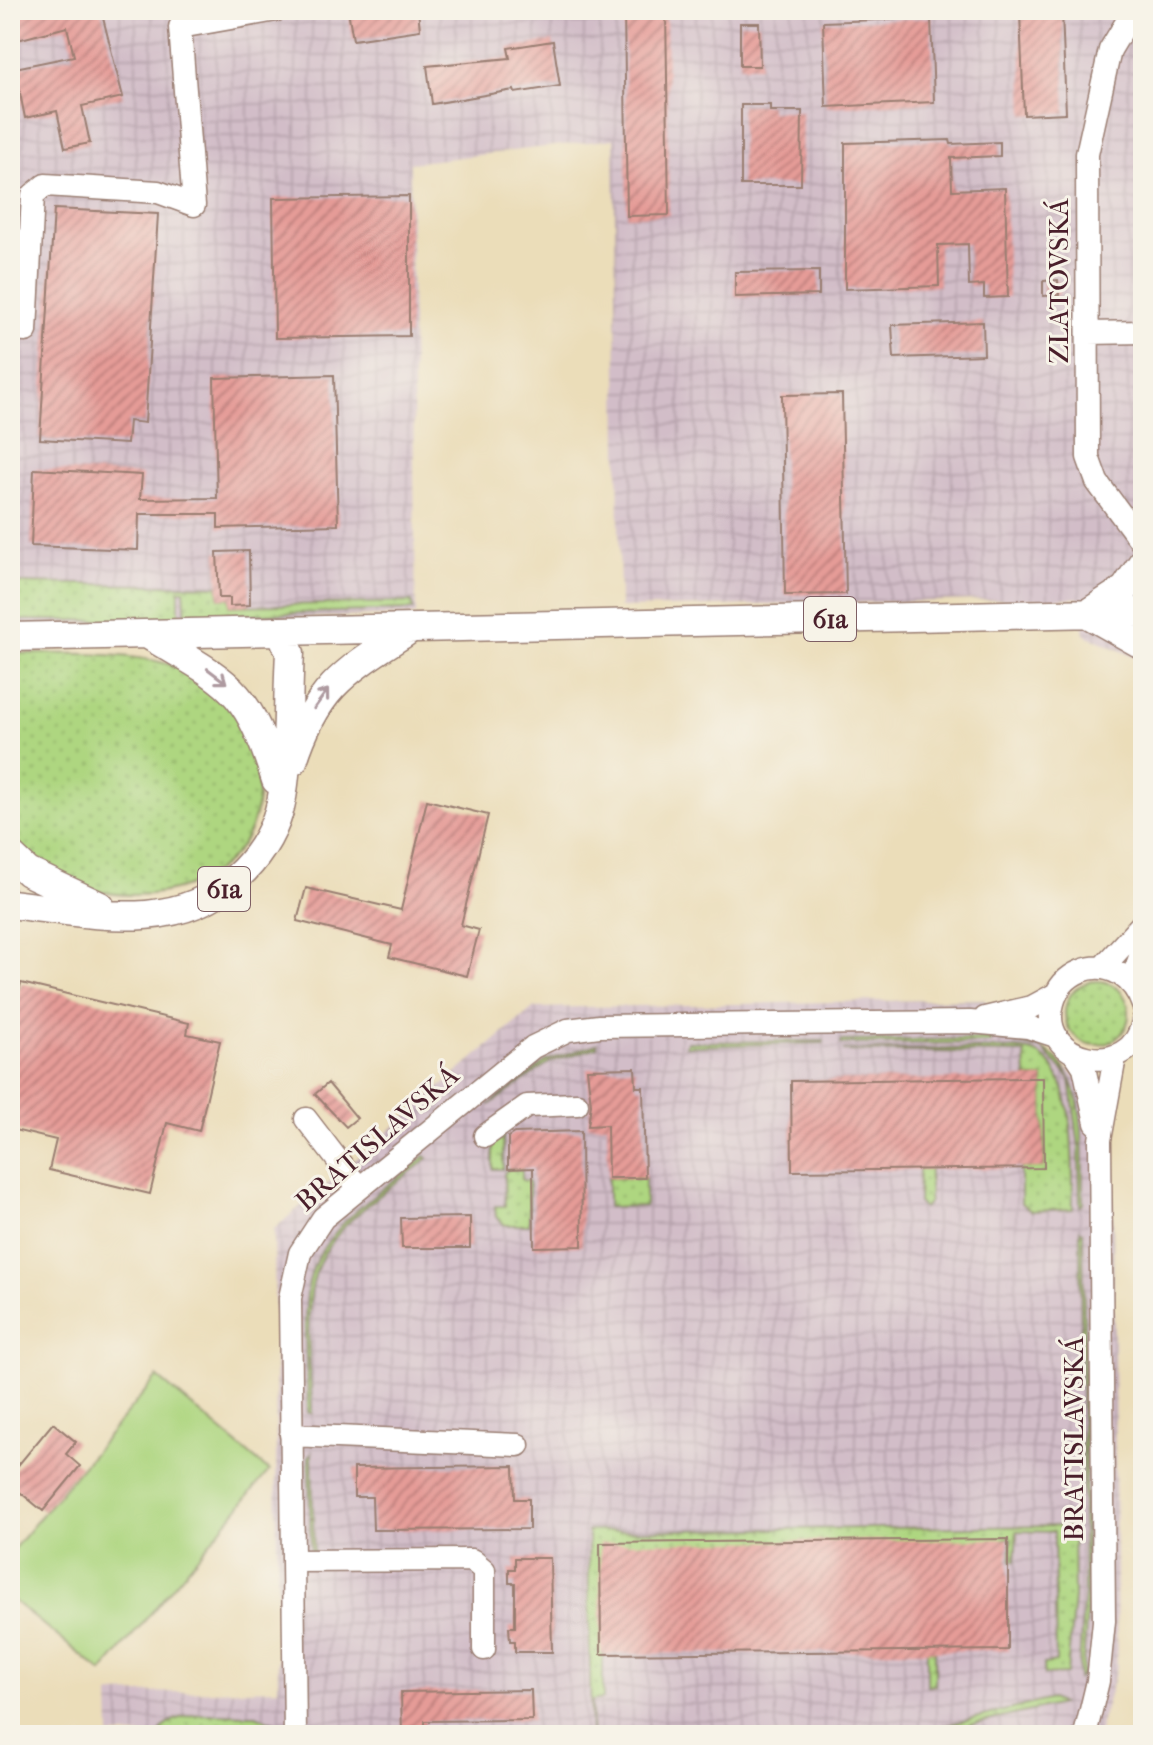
<svg xmlns="http://www.w3.org/2000/svg" width="1153" height="1745" font-family="'IM FELL French Canon',serif">
  <style>
    .industrial { fill: url(#industrial-grid) }
    .grass { fill: url(#grass-dots); stroke: #7c7a56; stroke-width: 2 }
    .pitch { fill: #aed680; stroke: #7c7a56; stroke-width: 2 }
    .building { fill: url(#building-hatch) }
    .lines { fill: none; stroke-linecap: round; stroke-linejoin: round }
    .minor-casing { stroke: #9a7e72; stroke-width: 25 }
    .major-casing { stroke: #9a7e72; stroke-width: 31 }
    .minor { stroke: #fff; stroke-width: 22 }
    .major { stroke: #fff; stroke-width: 28 }
    .oneway { stroke: #ae9aa0 }
    .labels { text-anchor: middle; dominant-baseline: central; stroke-width: 6; stroke-linejoin: round; paint-order: stroke }
    .shield { fill: #f7f3e8; stroke: #7e5f64; stroke-width: 2 }
    .shield-label { font-size: 26px; font-weight: bold; fill: #4a1f2b }
    .street-label { font-size: 28px; fill: #4a1f2b; stroke: #f7f3e8 }
  </style>
  <defs>
    <pattern id="industrial-grid" width="8" height="8" patternUnits="userSpaceOnUse" patternTransform="scale(2)"><rect width="8" height="8" fill="#d2bdc8"/><path d="M0 4h8M4 0v8" fill="none" stroke="#b6a2ac"/></pattern>
    <pattern id="grass-dots" width="8" height="8" patternUnits="userSpaceOnUse" patternTransform="scale(2)"><rect width="8" height="8" fill="#aed680"/><path d="M2 2h.1M6 6h.1" fill="none" stroke="#97b76f" stroke-width="1.8" stroke-linecap="round"/></pattern>
    <pattern id="building-hatch" width="6" height="6" patternUnits="userSpaceOnUse" patternTransform="scale(2)"><rect width="6" height="6" fill="#e59b97"/><path d="M-1 1l2-2M0 6l6-6M5 7l2-2" fill="none" stroke="#bc7e7b"/></pattern>
  </defs>
  <rect width="100%" height="100%" fill="#f7f3e8"/>
  <filter id="ink" filterUnits="userSpaceOnUse"><feTurbulence type="fractalNoise" baseFrequency=".0125" numOctaves="2"/><feDisplacementMap in="SourceGraphic" scale="16" xChannelSelector="R" yChannelSelector="G"/><feConvolveMatrix kernelMatrix="1 2 1 2 8 2 1 2 1" color-interpolation-filters="sRGB"/></filter>
  <filter id="wash" filterUnits="userSpaceOnUse"><feTurbulence type="fractalNoise" baseFrequency=".006" numOctaves="4" result="noise"/><feDisplacementMap in="SourceGraphic" scale="32" xChannelSelector="R" yChannelSelector="G"/><feGaussianBlur stdDeviation="1.8" result="paint"/><feColorMatrix in="noise" values="0 0 0 0 0 0 0 0 0 0 0 0 0 0 0 0 0 1.4 0 .05"/><feComposite in="paint" operator="in"/></filter>
  <g filter="url(#wash)">
    <rect width="100%" height="100%" fill="#ebddb9"/>
    <path class="industrial" d="M10,10H169L176,15L207,10H1143V661L1084,634L1079,598L620,608L614,139L410,163L416,615L10,625Z
      M983,999L1112,1107L1117,1666L1098,1735H110L109,1694L278,1689L274,1229L533,1008Z"/>
    <path class="grass" d="M10,583L218,586L219,598H230V606L412,602L413,610L186,616L184,590H179V621L10,620Z
      M10,653C62,655 145,649 191,673C204,680 230,699 238,712C242,720 245,731 248,740C296,866 162,927 59,878C42,870 26,854 10,842Z
      M1065 1013a32 32 0 1 1 64 0a32 32 0 1 1-64 0Z
      M991,1039V1043L841,1044L842,1041Z
      M999,1040C1095,1038 1081,1135 1083,1204L1080,1206L1079,1146L1070,1078L1041,1048Z
      M824,1041V1043L685,1046L687,1042Z
      M597,1044V1047L550,1062L489,1105L546,1061Z
      M989,1049C1002,1050 1020,1048 1033,1052C1079,1067 1072,1169 1073,1209L1031,1211L1021,1203V1168L1044,1167L1043,1078H1026L1025,1053L843,1051Z
      M503,1132V1169H493V1144Z
      M425,1156L428,1158C388,1191 324,1227 313,1283C304,1324 311,1371 312,1413H308C308,1371 301,1323 309,1282C321,1227 384,1190 425,1156Z
      M508,1169H522V1180L529,1181V1225H505L496,1217L495,1206H505L504,1174Z
      M919,1169H930L929,1202L924,1208L918,1203Z
      M608,1178H645V1206L608,1207Z
      M1080,1230L1083,1232L1087,1612L1082,1676L1078,1679L1084,1592Z
      M312,1453L314,1565L311,1566L309,1456Z
      M1073,1526L1074,1597L1067,1674L1044,1675V1664L1056,1662L1054,1532L1017,1531L1015,1561H1011V1538H1008L603,1654V1699L592,1701L591,1735L588,1531Z
      M927,1650H935V1685L927,1686Z
      M1051,1699L1061,1704L927,1735H846L927,1730Z
      M256,1715L281,1726L284,1735H159C172,1705 228,1716 256,1715Z"/>
    <path class="pitch" d="M157,1377L269,1471L102,1672L10,1598V1553Z"/>
    <g id="blocks">
      <path class="building" d="M34,10H101L123,97L82,106L90,143L65,148L57,111L25,118L15,68L74,56L67,27L10,42V17Z
        M348,10H418L420,30L353,40Z
        M624,10H666L669,215L627,216Z
        M1062,11L1066,113L1024,115L1020,12Z
        M931,18L934,102L826,107L823,22Z
        M740,23H759L760,66H740Z
        M553,41L560,86L515,93L514,90L432,104L427,66L510,58L508,48Z
        M741,105H770V111H802L801,185H741Z
        M950,140L951,144L1000,142V156L951,158L952,190L1005,188L1008,297L984,298V285L969,286L968,244L938,245L939,286L845,289V143Z
        M409,196V336L275,338L273,198Z
        M54,209L158,214L145,423L129,421L127,444L40,439Z
        M819,271V295L735,297V272Z
        M1058,280L1059,295L1043,296V281Z
        M983,322L984,355L894,358L892,325Z
        M334,375L338,525L218,528V514H139L138,550L31,546L34,469L142,475L140,499L217,498L214,378Z
        M842,394L846,594L785,595L782,395Z
        M249,551L250,605L230,606V598H219L217,552Z
        M427,800L488,815L461,925L479,930L467,976L389,957L392,945L297,921L306,888L401,910Z
        M21,983L189,1023L187,1034L220,1041L199,1131L167,1123L150,1194L49,1170L56,1140L10,1129V1027Z
        M635,1068L636,1087H643L645,1178H608L607,1125L588,1126L591,1104L587,1069Z
        M1026,1078H1043L1044,1168L792,1171L791,1081Z
        M328,1083L357,1118L346,1127L315,1094Z
        M581,1131L582,1246L534,1247L533,1168L508,1169V1137L514,1133Z
        M470,1217V1248H402L401,1218Z
        M53,1423L76,1442L66,1454L80,1466L43,1511L10,1484V1475Z
        M514,1466L515,1499H529V1529L373,1530L372,1497H354V1468Z
        M1008,1539V1650L601,1654L600,1543Z
        M515,1558H550L552,1652H515V1641H510L509,1627H515V1583H509V1569H515Z
        M531,1690L532,1720L425,1721V1735H402L401,1692Z"/>
    </g>
  </g>
  <g filter="url(#ink)">
    <use href="#blocks" fill-opacity="0" stroke="#9a7e72" stroke-width="2"/>
    <g class="lines">
      <defs>
        <path id="minor" d="M1134,10L1110,50L1087,154L1088,457L1097,482L1143,544
          M10,330L26,331L33,195L45,185L158,192L194,205L180,27L276,10
          M1089,333L1143,332
          M1102,968L1143,923
          M1131,982L1143,949
          M1143,1005C1134,978 1109,960 1081,971C1066,977 1057,988 1053,1003C1036,1062 1132,1083 1143,1021
          M985,1018L1032,1007L1056,994
          M1076,1055L1084,1067L1096,1123
          M306,1119L359,1188
          M485,1136L527,1106L577,1104
          M291,1435L518,1445
          M293,1561L472,1560L484,1570V1649
          M295,1735L290,1298L300,1253L323,1218L533,1047L568,1030L599,1026L970,1022L1028,1027L1056,1036
          M1085,1735L1098,1681L1104,1621L1100,1140L1115,1057"/>
        <path id="major" d="M1088,613L1125,589L1143,562
          M1088,614L1143,645
          M150,636C232,685 246,686 276,780
          M10,637L1143,612
          M293,761C317,686 346,671 409,630
          M10,855L28,872L100,906
          M10,904C86,912 175,936 237,877C256,860 272,836 279,811C290,771 287,696 290,653L281,631"/>
      </defs>
      <use href="#minor" class="minor-casing"/>
      <use href="#major" class="major-casing"/>
      <use href="#minor" class="minor"/>
      <use href="#major" class="major"/>
    </g>
    <defs><path id="oneway-shaft" d="M-6 0H5M1.5-3L5.5 0L1.5 3" fill="none" stroke-width="1.6" stroke-linecap="round" stroke-linejoin="round" transform="scale(2)"/></defs>
    <g class="oneway">
      <use href="#oneway-shaft" transform="translate(217 676) rotate(37)"/>
      <use href="#oneway-shaft" transform="translate(321 699) rotate(-54)"/>
    </g>
  </g>
  <g class="labels">
    <g class="shield">
      <rect x="804" y="597" width="52" height="44" rx="6"/>
      <rect x="198" y="867" width="52" height="44" rx="6"/>
    </g>
    <g class="shield-label">
      <text x="830" y="619">61a</text>
      <text x="224" y="889">61a</text>
    </g>
    <g class="street-label">
      <text transform="translate(1058 281) rotate(-90)">ZLATOVSKÁ</text>
      <text transform="translate(377 1138) rotate(-41)">BRATISLAVSKÁ</text>
      <text transform="translate(1073 1439) rotate(-90)">BRATISLAVSKÁ</text>
    </g>
  </g>
  <rect width="1153" height="1745" fill="none" stroke="#f7f3e8" stroke-width="40"/>
</svg>
